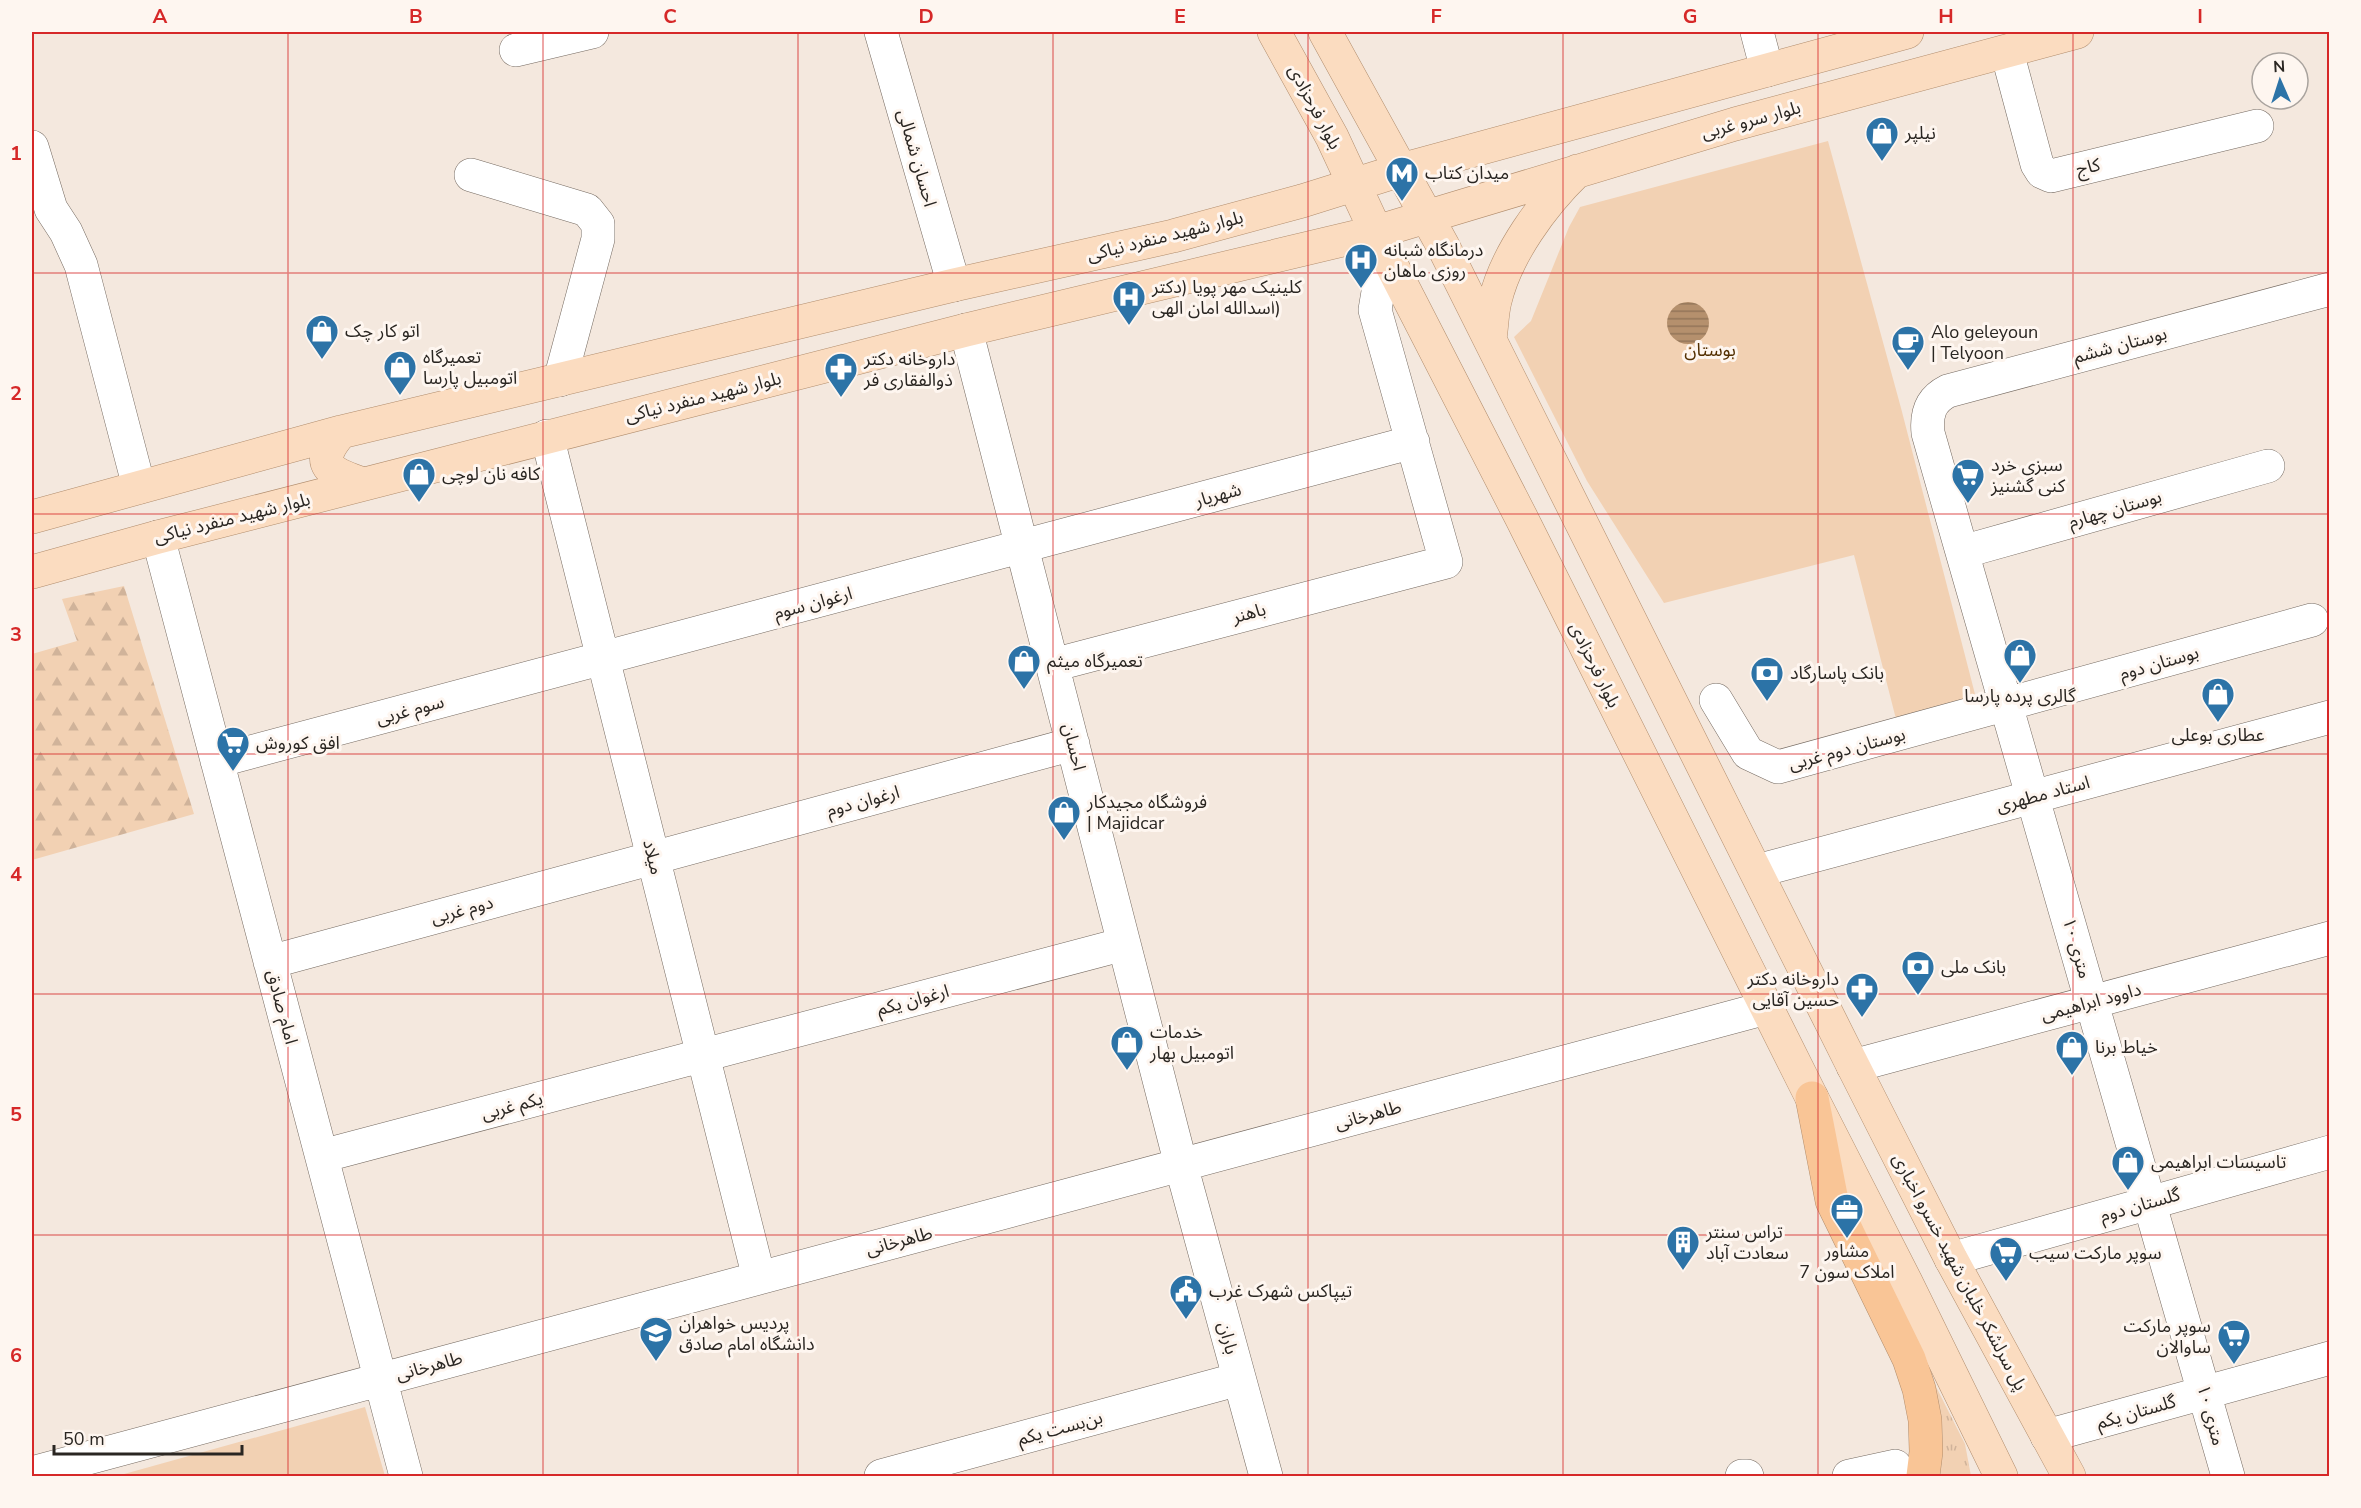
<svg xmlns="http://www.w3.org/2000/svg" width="2361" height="1508" font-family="'Nunito Sans','Noto Sans Arabic',sans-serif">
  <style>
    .grass { fill: url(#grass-tufts) }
    .forest { fill: url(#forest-firs) }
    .green { fill: #f2d1b3 }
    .water { fill: url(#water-rules) }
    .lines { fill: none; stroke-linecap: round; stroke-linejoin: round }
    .minor-casing { stroke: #756a61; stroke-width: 34 }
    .major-casing { stroke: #b18d6d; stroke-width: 34 }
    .highway-casing { stroke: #b18d6d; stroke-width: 34 }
    .minor { stroke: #fff; stroke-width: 33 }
    .major { stroke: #fbdcc0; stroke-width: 33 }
    .highway { stroke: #f9c596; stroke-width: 33 }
    .grid { fill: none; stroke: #d62828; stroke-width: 1.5; stroke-opacity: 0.55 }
    .labels { text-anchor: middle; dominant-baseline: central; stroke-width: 6; stroke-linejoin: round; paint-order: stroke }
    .street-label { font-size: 18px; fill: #2a2622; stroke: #fef6f0 }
    .poi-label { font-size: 18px; fill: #2a2622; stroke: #fef6f0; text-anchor: start }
    .park-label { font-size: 18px; fill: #532f00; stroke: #fef6f0 }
    .neatline { fill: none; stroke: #d62828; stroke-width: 2 }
    .grid-label { font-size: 20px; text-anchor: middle; font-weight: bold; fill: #d62828 }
  </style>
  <defs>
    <pattern id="grass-tufts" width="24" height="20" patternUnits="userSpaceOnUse" patternTransform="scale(1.5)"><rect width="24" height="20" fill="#f2d1b3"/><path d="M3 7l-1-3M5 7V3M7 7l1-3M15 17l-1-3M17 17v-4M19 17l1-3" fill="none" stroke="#d0b39a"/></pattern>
    <pattern id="forest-firs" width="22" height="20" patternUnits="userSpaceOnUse" patternTransform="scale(1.5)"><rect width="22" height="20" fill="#f2d1b3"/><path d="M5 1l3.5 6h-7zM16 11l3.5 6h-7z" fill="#d0b39a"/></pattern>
    <pattern id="water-rules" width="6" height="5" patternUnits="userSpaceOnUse" patternTransform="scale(1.5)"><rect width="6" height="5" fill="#b5906d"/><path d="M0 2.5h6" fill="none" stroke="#937559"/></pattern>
  </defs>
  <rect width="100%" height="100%" fill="#f4e8de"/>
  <path class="grass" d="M1877,1270L1965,1444L1971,1476H1931Z"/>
  <path class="forest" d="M124,586L194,814L32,860V654L77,641L62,599Z"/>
  <path class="green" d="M1828,141L1901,408L1976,698L1896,719L1854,555L1664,603L1587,481L1514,337L1531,321L1569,227L1580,207Z
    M365,1407L385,1476H117Z"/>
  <path class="water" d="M1667 323a21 21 0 1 1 42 0a21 21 0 1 1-42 0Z"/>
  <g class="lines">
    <defs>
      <path id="minor" d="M881,32L954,285
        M1757,32L1767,70
        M516,50L592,32
        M2007,52L2037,164L2042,172L2051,176L2257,126
        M32,147L51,209L66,232L81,265L139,487
        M471,175L587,210L598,224V239L560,380
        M966,330L1181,1165L1266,1476
        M547,436L759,1278
        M158,537L406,1476
        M1962,552L2268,466
        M1053,665L1446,562L1375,310L1379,286L1391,264
        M1716,700L1748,753L1778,767L2312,620
        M217,761L1413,442
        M1757,871L2330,717
        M270,962L1073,744
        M1853,1066L2330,938
        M322,1156L1124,944
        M1951,1259L2330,1152
        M2047,1436L2330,1358
        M32,1473L1766,1008
        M881,1476L1239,1379
        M1742,1476H1747
        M1849,1476L1895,1466L1894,1476
        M2228,1476L1962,552L1928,433C1926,414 1930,400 1948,391L2330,289"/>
      <path id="major" d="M1274,32L1332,137L1391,264L1521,517L1812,1098L1906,1282L2001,1476
        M1325,32L1443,246L1853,1066L1951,1259L2069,1476
        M1490,339C1492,326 1492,313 1495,301C1506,254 1543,204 1577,171
        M341,432C311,466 332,473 363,484
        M32,517L341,432L954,285L1173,236L1302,201L1401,170L1907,32
        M32,572L158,537L966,330L1376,232L1735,124L2077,32"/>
      <path id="highway" d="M1812,1098L1832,1201L1909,1359L1919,1389L1925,1420L1926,1452L1923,1476"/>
    </defs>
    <use href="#minor" class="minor-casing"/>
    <use href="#major" class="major-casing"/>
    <use href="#highway" class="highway-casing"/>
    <use href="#minor" class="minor"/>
    <use href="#major" class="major"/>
    <use href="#highway" class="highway"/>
  </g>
  <path class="grid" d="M288,32V1476M543,32V1476M798,32V1476M1053,32V1476M1308,32V1476M1563,32V1476M1818,32V1476M2073,32V1476M32,273H2330M32,514H2330M32,754H2330M32,994H2330M32,1235H2330"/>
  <defs>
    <symbol id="shop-pin" viewBox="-11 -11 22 30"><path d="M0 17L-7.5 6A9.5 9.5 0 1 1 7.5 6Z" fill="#2c73a7" stroke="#fef6f0"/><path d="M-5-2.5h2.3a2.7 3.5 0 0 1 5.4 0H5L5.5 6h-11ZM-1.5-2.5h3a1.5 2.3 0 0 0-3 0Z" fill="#fff"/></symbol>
    <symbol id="metro-pin" viewBox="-11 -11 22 30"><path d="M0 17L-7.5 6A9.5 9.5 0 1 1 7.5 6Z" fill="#2c73a7" stroke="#fef6f0"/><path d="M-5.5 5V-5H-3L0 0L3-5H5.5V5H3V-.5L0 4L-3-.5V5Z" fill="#fff"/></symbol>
    <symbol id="hospital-pin" viewBox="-11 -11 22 30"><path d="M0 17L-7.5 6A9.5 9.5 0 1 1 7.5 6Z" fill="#2c73a7" stroke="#fef6f0"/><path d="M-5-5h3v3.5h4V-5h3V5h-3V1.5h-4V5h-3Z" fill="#fff"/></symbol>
    <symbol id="cafe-pin" viewBox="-11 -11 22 30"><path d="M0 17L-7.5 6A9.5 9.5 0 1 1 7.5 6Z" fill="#2c73a7" stroke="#fef6f0"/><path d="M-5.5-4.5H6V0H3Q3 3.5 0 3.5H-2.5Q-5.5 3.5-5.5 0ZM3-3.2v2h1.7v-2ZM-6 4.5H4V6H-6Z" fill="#fff"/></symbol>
    <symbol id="pharmacy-pin" viewBox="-11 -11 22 30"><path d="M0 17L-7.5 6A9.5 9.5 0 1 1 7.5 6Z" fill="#2c73a7" stroke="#fef6f0"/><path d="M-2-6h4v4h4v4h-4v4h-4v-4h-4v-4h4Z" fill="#fff"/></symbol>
    <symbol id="supermarket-pin" viewBox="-11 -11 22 30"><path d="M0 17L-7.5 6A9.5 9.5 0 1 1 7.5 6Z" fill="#2c73a7" stroke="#fef6f0"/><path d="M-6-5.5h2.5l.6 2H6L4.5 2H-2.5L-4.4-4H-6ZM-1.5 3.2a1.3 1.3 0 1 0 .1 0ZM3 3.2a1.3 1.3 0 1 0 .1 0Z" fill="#fff"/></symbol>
    <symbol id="bank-pin" viewBox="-11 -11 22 30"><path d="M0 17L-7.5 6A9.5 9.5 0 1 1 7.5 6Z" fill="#2c73a7" stroke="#fef6f0"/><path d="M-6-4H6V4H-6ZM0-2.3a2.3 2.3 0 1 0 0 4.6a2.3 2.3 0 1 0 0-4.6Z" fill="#fff"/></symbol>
    <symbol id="office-pin" viewBox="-11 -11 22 30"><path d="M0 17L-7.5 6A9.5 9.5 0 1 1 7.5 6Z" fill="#2c73a7" stroke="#fef6f0"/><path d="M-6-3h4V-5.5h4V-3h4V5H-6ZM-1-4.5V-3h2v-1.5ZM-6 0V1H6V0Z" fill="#fff"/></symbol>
    <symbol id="building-pin" viewBox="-11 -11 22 30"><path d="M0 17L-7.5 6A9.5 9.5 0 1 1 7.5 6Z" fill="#2c73a7" stroke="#fef6f0"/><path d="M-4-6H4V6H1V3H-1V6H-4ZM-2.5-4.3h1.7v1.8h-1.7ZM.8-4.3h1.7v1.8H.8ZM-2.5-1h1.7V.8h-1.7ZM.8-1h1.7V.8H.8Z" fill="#fff"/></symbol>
    <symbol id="civic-pin" viewBox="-11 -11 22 30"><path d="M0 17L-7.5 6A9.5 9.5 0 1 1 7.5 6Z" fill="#2c73a7" stroke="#fef6f0"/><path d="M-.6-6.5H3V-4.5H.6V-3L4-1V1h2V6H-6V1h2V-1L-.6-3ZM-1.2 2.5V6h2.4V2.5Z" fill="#fff"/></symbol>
    <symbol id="university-pin" viewBox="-11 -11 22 30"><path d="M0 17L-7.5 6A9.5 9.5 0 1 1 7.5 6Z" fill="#2c73a7" stroke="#fef6f0"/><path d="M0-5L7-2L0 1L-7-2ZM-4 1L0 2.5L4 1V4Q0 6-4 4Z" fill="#fff"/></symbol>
  </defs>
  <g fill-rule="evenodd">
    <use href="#shop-pin" x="1863" y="114" width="38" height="52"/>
    <use href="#metro-pin" x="1383" y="154" width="38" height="52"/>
    <use href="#hospital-pin" x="1342" y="241" width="38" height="52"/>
    <use href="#hospital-pin" x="1110" y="278" width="38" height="52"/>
    <use href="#shop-pin" x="303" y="312" width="38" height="52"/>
    <use href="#cafe-pin" x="1889" y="323" width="38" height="52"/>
    <use href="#shop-pin" x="381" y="348" width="38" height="52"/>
    <use href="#pharmacy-pin" x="822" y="350" width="38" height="52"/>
    <use href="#shop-pin" x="400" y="455" width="38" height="52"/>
    <use href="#supermarket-pin" x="1949" y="456" width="38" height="52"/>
    <use href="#shop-pin" x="2001" y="636" width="38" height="52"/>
    <use href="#shop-pin" x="1005" y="642" width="38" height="52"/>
    <use href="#bank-pin" x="1748" y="654" width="38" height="52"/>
    <use href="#shop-pin" x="2199" y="675" width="38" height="52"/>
    <use href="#supermarket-pin" x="214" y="724" width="38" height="52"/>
    <use href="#shop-pin" x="1045" y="793" width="38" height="52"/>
    <use href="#bank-pin" x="1899" y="948" width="38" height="52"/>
    <use href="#pharmacy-pin" x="1843" y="970" width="38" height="52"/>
    <use href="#shop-pin" x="1108" y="1023" width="38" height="52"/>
    <use href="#shop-pin" x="2053" y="1028" width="38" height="52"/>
    <use href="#shop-pin" x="2109" y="1143" width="38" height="52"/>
    <use href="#office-pin" x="1828" y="1191" width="38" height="52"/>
    <use href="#building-pin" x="1664" y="1223" width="38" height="52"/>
    <use href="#supermarket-pin" x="1987" y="1234" width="38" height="52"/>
    <use href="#civic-pin" x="1167" y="1272" width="38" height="52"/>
    <use href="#university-pin" x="637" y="1314" width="38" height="52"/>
    <use href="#supermarket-pin" x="2215" y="1317" width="38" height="52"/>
  </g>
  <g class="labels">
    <g class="street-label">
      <text transform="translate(1315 107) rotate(62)">بلوار فرحزادی</text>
      <text transform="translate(1751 120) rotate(-15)">بلوار سرو غربی</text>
      <text transform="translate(917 158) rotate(74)">احسان شمالی</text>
      <text transform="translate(2088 167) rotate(-14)">کاج</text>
      <text transform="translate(1165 236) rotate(-14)">بلوار شهید منفرد نیاکی</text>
      <text transform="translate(2120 345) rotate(-15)">بوستان ششم</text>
      <text transform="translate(703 397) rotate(-14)">بلوار شهید منفرد نیاکی</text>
      <text transform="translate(1218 495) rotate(-15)">شهریار</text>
      <text transform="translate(2115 509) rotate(-16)">بوستان چهارم</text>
      <text transform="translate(232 518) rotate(-14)">بلوار شهید منفرد نیاکی</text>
      <text transform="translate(813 603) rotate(-15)">ارغوان سوم</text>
      <text transform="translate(1249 613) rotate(-15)">باهنر</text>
      <text transform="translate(2159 663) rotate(-16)">بوستان دوم</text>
      <text transform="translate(1595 665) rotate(64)">بلوار فرحزادی</text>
      <text transform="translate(410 710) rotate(-15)">سوم غربی</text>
      <text transform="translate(1074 747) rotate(76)">احسان</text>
      <text transform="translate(1847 749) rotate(-15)">بوستان دوم غربی</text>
      <text transform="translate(2043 794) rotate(-15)">استاد مطهری</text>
      <text transform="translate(863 801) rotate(-15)">ارغوان دوم</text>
      <text transform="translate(653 857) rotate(76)">میلاد</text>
      <text transform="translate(462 910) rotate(-15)">دوم غربی</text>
      <text transform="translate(2077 948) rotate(74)">۱۰ متری</text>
      <text transform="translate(913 1000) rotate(-15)">ارغوان یکم</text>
      <text transform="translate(2091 1002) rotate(-15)">داوود ابراهیمی</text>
      <text transform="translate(282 1007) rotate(75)">امام صادق</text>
      <text transform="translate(512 1106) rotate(-15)">یکم غربی</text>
      <text transform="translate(1368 1115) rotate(-15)">طاهرخانی</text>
      <text transform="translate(2140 1205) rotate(-16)">گلستان دوم</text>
      <text transform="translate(899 1241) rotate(-15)">طاهرخانی</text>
      <text transform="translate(1960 1272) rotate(62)">پل سرلشکر خلبان شهید خسرو اخباری</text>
      <text transform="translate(1228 1338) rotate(75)">باران</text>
      <text transform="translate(429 1366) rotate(-15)">طاهرخانی</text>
      <text transform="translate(2136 1412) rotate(-16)">گلستان یکم</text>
      <text transform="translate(2211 1415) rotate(75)">۱۰ متری</text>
      <text transform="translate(1060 1428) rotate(-15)">بن‌بست یکم</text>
    </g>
    <g class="poi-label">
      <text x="1905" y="133">نیلپر</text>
      <text x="1425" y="173">میدان کتاب</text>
      <text x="1384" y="250">درمانگاه شبانه<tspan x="1384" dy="21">روزی ماهان</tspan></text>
      <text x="1152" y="287">کلینیک مهر پویا (دکتر<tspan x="1152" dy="21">اسدالله امان الهی)</tspan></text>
      <text x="345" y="331">اتو کار چک</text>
      <text x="1931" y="332">Alo geleyoun<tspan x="1931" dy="21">| Telyoon</tspan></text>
      <text x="423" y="357">تعمیرگاه<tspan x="423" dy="21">اتومبیل پارسا</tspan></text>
      <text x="864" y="359">داروخانه دکتر<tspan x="864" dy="21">ذوالفقاری فر</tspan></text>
      <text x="1991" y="465">سبزی خرد<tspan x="1991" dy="21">کنی گشنیز</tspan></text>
      <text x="442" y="474">کافه نان لوچی</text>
      <text x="1047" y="661">تعمیرگاه میثم</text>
      <text x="1790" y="673">بانک پاسارگاد</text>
      <text x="2020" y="696" text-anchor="middle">گالری پرده پارسا</text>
      <text x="2218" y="735" text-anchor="middle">عطاری بوعلی</text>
      <text x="256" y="743">افق کوروش</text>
      <text x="1087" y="802">فروشگاه مجیدکار<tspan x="1087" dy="21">| Majidcar</tspan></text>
      <text x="1941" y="967">بانک ملی</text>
      <text x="1839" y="979" text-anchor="end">داروخانه دکتر<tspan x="1839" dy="21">حسین آقایی</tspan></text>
      <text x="1150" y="1032">خدمات<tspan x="1150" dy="21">اتومبیل بهار</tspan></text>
      <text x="2095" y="1047">خیاط برنا</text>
      <text x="2151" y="1162">تاسیسات ابراهیمی</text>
      <text x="1706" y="1232">تراس سنتر<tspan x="1706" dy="21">سعادت آباد</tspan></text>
      <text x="1847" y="1251" text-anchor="middle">مشاور<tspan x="1847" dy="21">املاک سون 7</tspan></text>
      <text x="2029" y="1253">سوپر مارکت سیب</text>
      <text x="1209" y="1291">تیپاکس شهرک غرب</text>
      <text x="679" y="1323">پردیس خواهران<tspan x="679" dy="21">دانشگاه امام صادق</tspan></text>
      <text x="2211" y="1326" text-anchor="end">سوپر مارکت<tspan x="2211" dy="21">ساوالان</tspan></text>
    </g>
    <g class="park-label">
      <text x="1710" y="350">بوستان</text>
    </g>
  </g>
  <rect width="2361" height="1508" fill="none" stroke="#fef6f0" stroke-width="66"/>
  <g transform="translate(2280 81) rotate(357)"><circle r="28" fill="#fef6f0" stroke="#a9a39e" stroke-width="1.5"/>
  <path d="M0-4.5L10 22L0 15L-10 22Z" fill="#2c73a7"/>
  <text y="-9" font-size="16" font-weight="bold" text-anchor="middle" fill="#2a2622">N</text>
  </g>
  <path d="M54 1445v9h188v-9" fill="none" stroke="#2a2622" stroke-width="3"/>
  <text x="63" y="1445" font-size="18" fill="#2a2622" stroke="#fef6f0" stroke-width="4.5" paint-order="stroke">50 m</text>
  <rect x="33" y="33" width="2295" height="1442" class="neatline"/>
  <g class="grid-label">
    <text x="160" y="23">A</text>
    <text x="416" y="23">B</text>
    <text x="670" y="23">C</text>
    <text x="926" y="23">D</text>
    <text x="1180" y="23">E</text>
    <text x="1436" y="23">F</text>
    <text x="1690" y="23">G</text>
    <text x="1946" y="23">H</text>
    <text x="2200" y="23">I</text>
    <text x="16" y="160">1</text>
    <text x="16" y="400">2</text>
    <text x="16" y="641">3</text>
    <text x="16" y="881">4</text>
    <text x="16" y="1121">5</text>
    <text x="16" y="1362">6</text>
  </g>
</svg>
